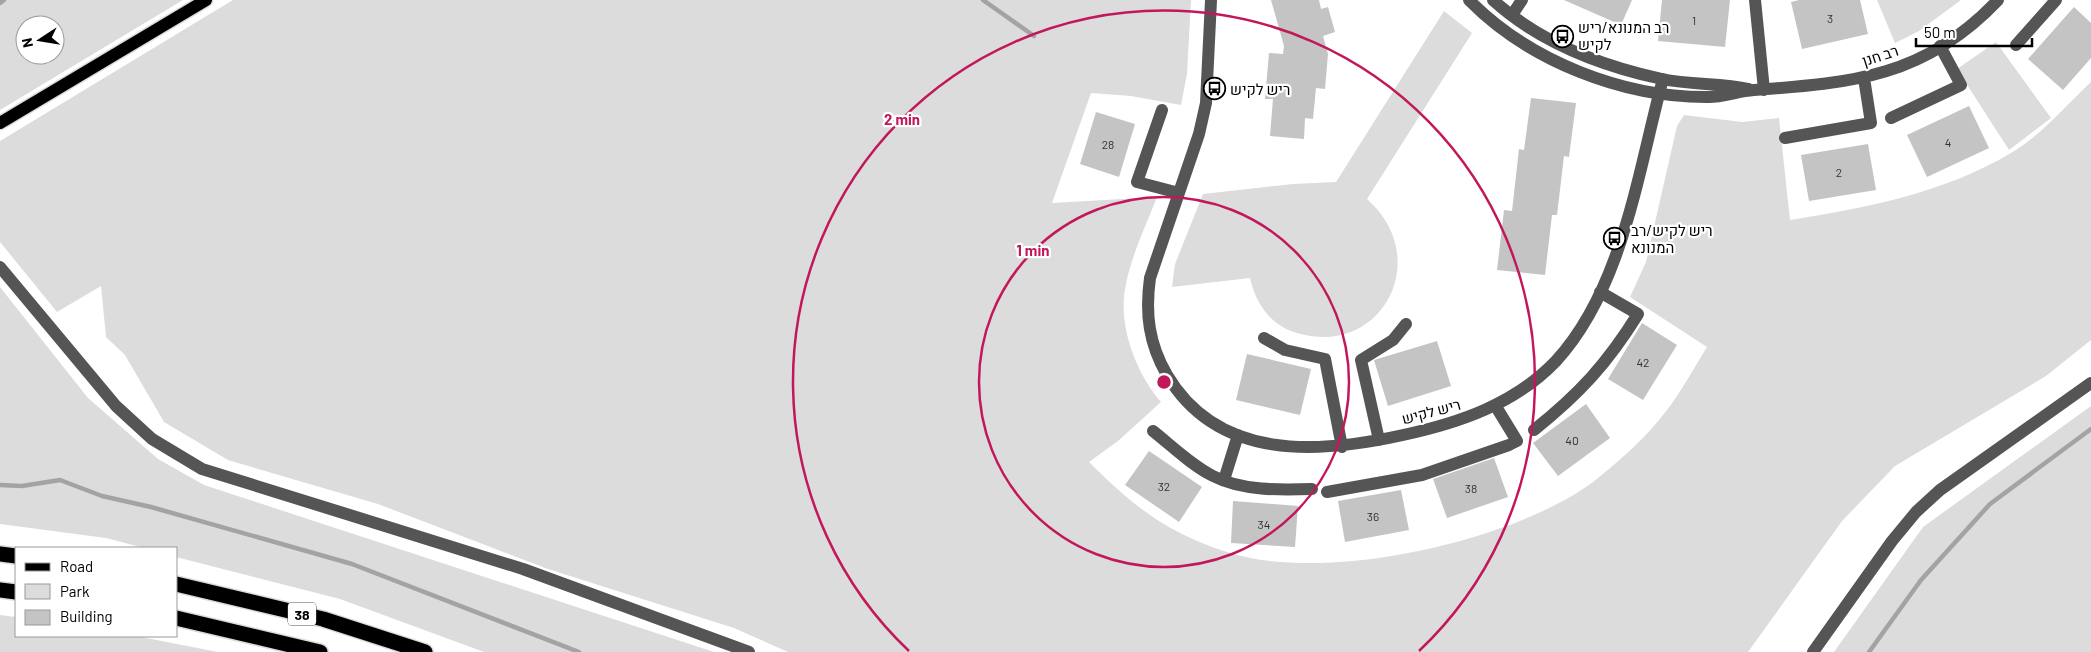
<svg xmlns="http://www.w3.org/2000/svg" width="2091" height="652" font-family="Barlow,Heebo,sans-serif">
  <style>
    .green { fill: #dcdcdc; fill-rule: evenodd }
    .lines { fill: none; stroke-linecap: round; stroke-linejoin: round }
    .stream { stroke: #a3a3a3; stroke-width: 4.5 }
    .building { fill: #c4c4c4 }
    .major-casing { stroke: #dbdbdb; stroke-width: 15 }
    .highway-casing { stroke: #dbdbdb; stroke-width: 18 }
    .minor { stroke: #555; stroke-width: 12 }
    .major { stroke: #000; stroke-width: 12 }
    .highway { stroke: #000; stroke-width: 15 }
    .ring { fill: none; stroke: #c2185b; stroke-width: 2.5 }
    .labels { text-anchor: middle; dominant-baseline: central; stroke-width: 4.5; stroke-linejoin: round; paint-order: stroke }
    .number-label { font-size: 12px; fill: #313131 }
    .shield { fill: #fff; stroke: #4c4c4c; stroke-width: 1 }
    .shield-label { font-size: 14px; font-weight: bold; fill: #000 }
    .poi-label { font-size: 15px; fill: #000; stroke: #fff; text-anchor: start }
    .street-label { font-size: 15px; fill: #000; stroke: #fff }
    .centre { fill: #c2185b; stroke: #fff; stroke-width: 2.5 }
    .ring-label { font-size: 15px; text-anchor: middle; font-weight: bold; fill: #c2185b; stroke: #fff; stroke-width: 4.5; stroke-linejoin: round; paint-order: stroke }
  </style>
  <rect width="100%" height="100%" fill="#fff"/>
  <path class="green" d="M0,0H183L0,110ZM25,25H55V55H25Z
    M233,0H1191L1187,74L1181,105L1131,96L1091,93L1052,203L1157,197C1147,223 1131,257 1126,284C1117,323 1135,372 1161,402L1118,441L1089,462C1133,506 1167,533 1227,552C1324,584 1512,542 1593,482C1617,463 1640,443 1659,420C1678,398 1692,371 1707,347L1630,297L1646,262L1677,126L1684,115L1742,122L1779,118L1790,220C1866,208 1944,193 2011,153C2043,134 2065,106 2091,82V340L2046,376L1895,466L1842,521L1748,652H788L734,628L548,569L378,504L228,460L164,422L125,355L106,337L101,286L57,312L0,242V141Z
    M1877,0H1961L1919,31L1895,43Z
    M1444,11L1472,33L1367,199C1434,258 1382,358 1297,333C1270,325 1256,304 1250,278L1172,287L1175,264L1203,194L1293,184L1336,182Z
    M1996,42L2051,118L2009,150L1957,69Z
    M0,287L88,398L158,459L204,485L714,652H484L340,599L176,557V548H144L106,538L0,524Z
    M2091,406V652H1834L1923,527Z
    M0,615L16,617V636H136L218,652H0Z"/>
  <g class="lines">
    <path class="stream" d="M983,0L1034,36
      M0,3L4,0
      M0,485L22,486L60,480L102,496L151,507L352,564L579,652
      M1869,652L1921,580L1990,504L2091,429"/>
  </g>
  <path class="building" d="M1271,0H1319L1321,9L1328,7L1335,32L1323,36L1328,54L1325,89L1316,88L1313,119L1305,118L1304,139L1270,136L1273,99H1265L1269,53L1283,54L1284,46Z
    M1564,0H1632L1621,25Z
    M1662,0H1730L1725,47L1658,41Z
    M1799,0H1860L1868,34L1802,49L1791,2Z
    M2074,7L2091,23V58L2063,90L2028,59Z
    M1531,98L1576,103L1569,157L1564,156L1557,215H1552L1545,275L1497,270L1504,210L1512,211L1519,149L1524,150Z
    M1969,106L1989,148L1927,177L1907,135Z
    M1096,112L1135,124L1119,177L1080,164Z
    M1868,144L1876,190L1809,201L1801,155Z
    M1642,323L1677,345L1643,400L1608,379Z
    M1437,341L1451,386L1388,406L1374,360Z
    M1247,354L1311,369L1300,415L1236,400Z
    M1586,404L1610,438L1558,476L1533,443Z
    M1149,451L1202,487L1179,522L1125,485Z
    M1494,458L1508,497L1447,518L1433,479Z
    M1401,490L1409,530L1345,542L1338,501Z
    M1233,501L1298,506L1295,547L1231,543Z"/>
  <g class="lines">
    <defs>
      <path id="major" d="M0,123L206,0"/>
      <path id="highway" d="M0,554L16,556
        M176,584L323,619L425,652
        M0,590L16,592
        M176,618L320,652"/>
    </defs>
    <use href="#major" class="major-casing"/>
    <use href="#highway" class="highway-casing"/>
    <path class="minor" d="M1211,0L1206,103L1199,134L1150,278C1145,314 1149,344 1167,375C1218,461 1318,454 1403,435C1459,423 1515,404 1556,361C1623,288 1638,171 1663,79
      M1469,0C1529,61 1623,98 1709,97C1724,97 1738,91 1754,90C1853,83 1925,77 1998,0
      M1493,0C1539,42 1602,66 1662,79C1691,85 1721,83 1749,89
      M1755,0L1764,90
      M1512,15L1522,0
      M2016,45L2056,0
      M1162,110L1137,182L1179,193
      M1891,118L1961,85L1940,46
      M1785,138L1871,123L1864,78
      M0,267L116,406L152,439L202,469L523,569L749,652
      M1264,338L1285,350L1325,359L1342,447
      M1534,430C1579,394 1607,364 1638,314L1600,292
      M1153,431C1172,446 1191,465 1213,476C1242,491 1280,490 1312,489
      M1379,440L1361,360L1393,340L1406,324
      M1224,480L1238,435
      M1327,492L1422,475L1509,445L1517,441L1495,405
      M1813,652L1892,541L1916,512L1940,490L2091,383"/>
    <use href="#major" class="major"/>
    <use href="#highway" class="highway"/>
  </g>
  <g class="ring">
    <circle cx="1164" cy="382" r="185"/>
    <path d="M909 651A371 371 0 1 1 1419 651"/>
  </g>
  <defs>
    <symbol id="bus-ring" viewBox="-11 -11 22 22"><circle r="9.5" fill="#fff" stroke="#000" stroke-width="1.5"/><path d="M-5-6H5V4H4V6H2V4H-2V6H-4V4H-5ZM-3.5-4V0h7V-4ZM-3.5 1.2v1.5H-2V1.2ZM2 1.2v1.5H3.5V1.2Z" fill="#000"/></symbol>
  </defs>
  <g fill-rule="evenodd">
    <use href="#bus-ring" x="1550" y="24" width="25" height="25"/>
    <use href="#bus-ring" x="1202" y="76" width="25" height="25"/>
    <use href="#bus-ring" x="1602" y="226" width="25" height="25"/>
  </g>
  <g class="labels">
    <g class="number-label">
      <text x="1830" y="18">3</text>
      <text x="1694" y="20">1</text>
      <text x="1948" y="142">4</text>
      <text x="1108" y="144">28</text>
      <text x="1839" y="172">2</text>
      <text x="1643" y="362">42</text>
      <text x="1572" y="440">40</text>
      <text x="1164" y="486">32</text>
      <text x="1471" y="488">38</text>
      <text x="1373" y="516">36</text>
      <text x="1264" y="524">34</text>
    </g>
    <rect class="shield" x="288" y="602.5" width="28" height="23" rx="4"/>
    <g class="shield-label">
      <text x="302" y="614">38</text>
    </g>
    <g class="poi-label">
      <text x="1578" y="27">רב המנונא/ריש<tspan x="1578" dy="17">לקיש</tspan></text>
      <text x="1230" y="89">ריש לקיש</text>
      <text x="1631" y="230">ריש לקיש/רב<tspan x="1631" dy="17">המנונא</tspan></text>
    </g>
    <g class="street-label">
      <text transform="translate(1880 55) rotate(-18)">רב חנן</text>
      <text transform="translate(1431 411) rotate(-15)">ריש לקיש</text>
    </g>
  </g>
  <circle cx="1164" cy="382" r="8" class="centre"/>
  <g class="ring-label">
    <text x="902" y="125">2 min</text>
    <text x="1033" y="256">1 min</text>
  </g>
  <rect x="15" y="547" width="162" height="90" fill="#ffffff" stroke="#999999"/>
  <rect x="25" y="563" width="25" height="8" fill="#000000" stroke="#999999"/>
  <text x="60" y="572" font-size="15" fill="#000000">Road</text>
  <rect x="25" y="584" width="25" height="15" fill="#dcdcdc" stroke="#999999"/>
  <text x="60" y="597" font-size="15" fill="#000000">Park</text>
  <rect x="25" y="610" width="25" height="15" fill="#c4c4c4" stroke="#999999"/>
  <text x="60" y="622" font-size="15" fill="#000000">Building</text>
  <g transform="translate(40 40) rotate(258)"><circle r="24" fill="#ffffff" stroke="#999999"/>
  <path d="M0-4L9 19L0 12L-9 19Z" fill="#000000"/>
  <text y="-8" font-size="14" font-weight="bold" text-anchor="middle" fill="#000000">N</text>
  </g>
  <path d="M1916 38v8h116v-8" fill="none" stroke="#000000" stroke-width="2.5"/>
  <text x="1924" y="38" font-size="15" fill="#000000" stroke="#ffffff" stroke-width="4" paint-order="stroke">50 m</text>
</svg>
